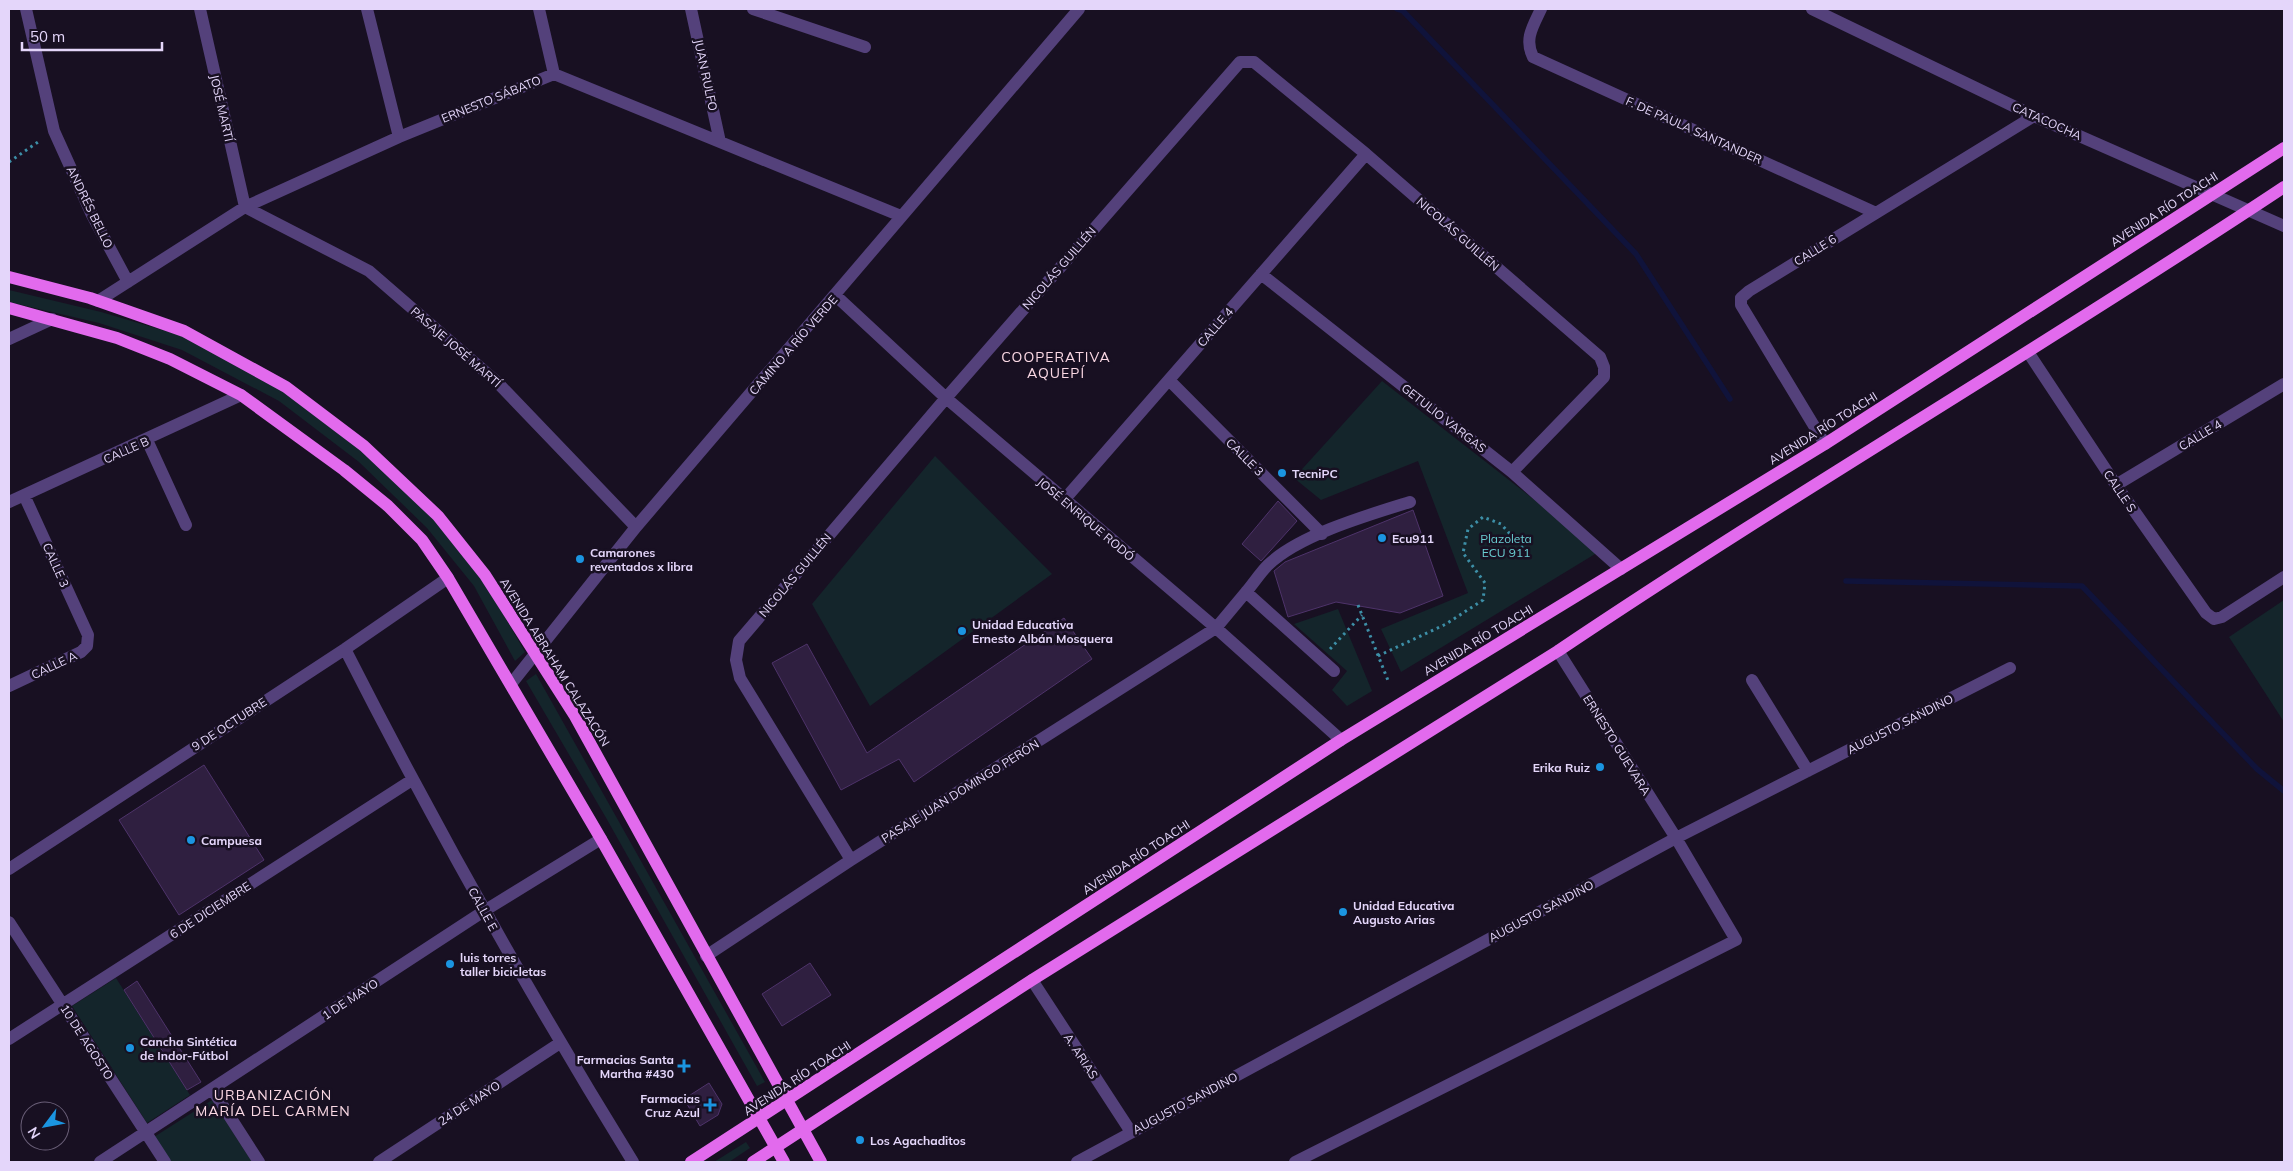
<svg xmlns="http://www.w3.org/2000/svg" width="2293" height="1171" font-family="Mulish,sans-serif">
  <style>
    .green { fill: #14252b }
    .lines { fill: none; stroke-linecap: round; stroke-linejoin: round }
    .stream { stroke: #10133b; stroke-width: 5.5 }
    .building { fill: #2f1f40; stroke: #4e336a }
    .path { stroke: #3d8fa7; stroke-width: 3; stroke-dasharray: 2.5 4; stroke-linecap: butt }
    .minor { stroke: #54417b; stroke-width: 12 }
    .major { stroke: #e26aed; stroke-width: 12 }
    .poi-dot { fill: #1b95e1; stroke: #181022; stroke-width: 2 }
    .labels { text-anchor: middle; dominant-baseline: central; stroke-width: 5; stroke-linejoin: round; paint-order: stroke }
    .street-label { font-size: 12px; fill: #e4d6fa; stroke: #181022 }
    .poi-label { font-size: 12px; font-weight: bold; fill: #e4d6fa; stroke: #181022; text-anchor: start }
    .park-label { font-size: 12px; fill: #6aced2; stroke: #181022 }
    .neighbourhood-label { font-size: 14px; letter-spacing: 1px; fill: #fad8e4; stroke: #181022 }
  </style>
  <rect width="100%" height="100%" fill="#181022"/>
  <path class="green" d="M9,290L101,312L186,337L286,391L366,452L436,519L483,579L525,652L515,661L474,586L427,528L359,462L279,401L182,350L99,323L9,302Z
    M1382,381L1600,551L1401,672L1381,629L1468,593L1418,461L1321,500L1294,478Z
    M935,456L1052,574L870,706L812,604Z
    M2284,600V722L2229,637Z
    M1338,609L1372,691L1347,706L1332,690L1347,671L1294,624Z
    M536,674L765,1082L757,1086L605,816L526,681Z
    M116,978L190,1095L147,1123L72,1006Z
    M212,1100L252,1162H170L154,1137Z
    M746,1142L750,1148L729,1162H714Z"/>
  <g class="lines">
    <path class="stream" d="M1397,9L1403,11L1636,254L1730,399
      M1846,581L2082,586L2257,769L2284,791"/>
  </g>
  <path class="building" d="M1278,501L1297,521L1261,561L1242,544Z
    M1413,510L1443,596L1400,613L1336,602L1288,617L1274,571L1285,562Z
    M1064,618L1092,659L914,782L899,759L841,790L772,663L807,644L867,753Z
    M204,765L264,860L179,915L119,820Z
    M810,963L831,995L782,1026L762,994Z
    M137,981L201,1082L187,1090L124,990Z
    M709,1083L722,1104L718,1115L700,1126L684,1099Z"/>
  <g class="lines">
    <path class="path" d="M9,162L41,140
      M1358,605L1389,683
      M1330,649L1362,615
      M1378,656L1446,624L1483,600L1485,583L1463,553L1468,529L1483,517L1501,524L1528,554"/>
    <path class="minor" d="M26,9L54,131L92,215L128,282
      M200,9L245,207L369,271L497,382L636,527
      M367,9L399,137
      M539,9L554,74
      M691,9L720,142
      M753,9L865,47
      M1541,9C1533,26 1524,39 1533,57L1876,213
      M1812,9L2034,116L2284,226
      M1261,274L1512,472L1621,569
      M835,295L946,398L1216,628L1341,740
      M98,301L245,207L399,137L554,74L901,216
      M9,339L52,319
      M2028,352L2116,485L2206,613L2214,619L2222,617L2284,577
      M1169,380L1322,534
      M147,440L186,525
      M1825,444L1741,305V298L1749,291L2034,116
      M2116,485L2284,384
      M1064,500L1366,154
      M9,502L241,395
      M1246,592C1253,584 1260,573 1268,565C1299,535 1368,515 1410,502
      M345,649C434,824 530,995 633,1162
      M1752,680L1808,771
      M511,684L636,527L1079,9
      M9,686L81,652L87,646L88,635L24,495
      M851,860L740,678L736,660L739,641L946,398L1240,62H1254L1366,154L1600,357L1604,367V377L1512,472
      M9,869L345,649L448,578
      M9,922L165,1162
      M706,956L851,860L1216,628L1246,592L1334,671
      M1032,980L1131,1132
      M9,1039L412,780
      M212,1089L259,1162
      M100,1162L484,911L601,839
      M379,1162L560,1043
      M1077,1162L1676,838L2010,668
      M1295,1162L1736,940L1676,838L1558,651"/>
    <path class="major" d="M9,277L90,298L184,331L286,387L364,446L438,516L485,575L575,716L821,1162
      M9,308L117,338L170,359L241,395L344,470L388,506L422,540L448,578L601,839L784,1162
      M691,1162L1341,740L1825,444L2284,148
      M753,1162L1032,980L1558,651C1796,491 2045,346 2284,187"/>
  </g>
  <g class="poi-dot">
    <circle cx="1282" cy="473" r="5"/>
    <circle cx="1382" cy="538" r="5"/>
    <circle cx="580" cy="559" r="5"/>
    <circle cx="962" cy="631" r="5"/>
    <circle cx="1600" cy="767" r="5"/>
    <circle cx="191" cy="840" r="5"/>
    <circle cx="1343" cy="912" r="5"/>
    <circle cx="450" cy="964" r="5"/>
    <circle cx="130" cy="1048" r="5"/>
    <path d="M681.5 1058.5h5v5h5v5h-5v5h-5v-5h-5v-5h5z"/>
    <path d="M707.5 1097.5h5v5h5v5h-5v5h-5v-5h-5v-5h5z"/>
    <circle cx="860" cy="1140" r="5"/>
  </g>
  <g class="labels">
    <g class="street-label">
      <text transform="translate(706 75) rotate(78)">JUAN RULFO</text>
      <text transform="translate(491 99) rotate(-22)">ERNESTO SÁBATO</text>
      <text transform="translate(222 108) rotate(77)">JOSÉ MARTÍ</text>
      <text transform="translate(2047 121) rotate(24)">CATACOCHA</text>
      <text transform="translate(1694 130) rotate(24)">F. DE PAULA SANTANDER</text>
      <text transform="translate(90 207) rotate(64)">ANDRÉS BELLO</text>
      <text transform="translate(2164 209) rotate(-33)">AVENIDA RÍO TOACHI</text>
      <text transform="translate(1458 234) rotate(41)">NICOLÁS GUILLÉN</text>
      <text transform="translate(1815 250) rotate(-32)">CALLE 6</text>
      <text transform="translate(1059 268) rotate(-49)">NICOLÁS GUILLÉN</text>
      <text transform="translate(1215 327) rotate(-49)">CALLE 4</text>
      <text transform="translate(793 345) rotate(-49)">CAMINO A RÍO VERDE</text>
      <text transform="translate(456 347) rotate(41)">PASAJE JOSÉ MARTÍ</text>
      <text transform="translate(1444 418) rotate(38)">GETULIO VARGAS</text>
      <text transform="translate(1823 428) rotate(-32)">AVENIDA RÍO TOACHI</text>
      <text transform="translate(2200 435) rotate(-31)">CALLE 4</text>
      <text transform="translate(126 450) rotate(-24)">CALLE B</text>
      <text transform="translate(1245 457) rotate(45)">CALLE 3</text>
      <text transform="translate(2120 491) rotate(56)">CALLE S</text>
      <text transform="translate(1086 519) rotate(40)">JOSÉ ENRIQUE RODÓ</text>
      <text transform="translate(56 565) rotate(66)">CALLE 3</text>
      <text transform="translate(795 575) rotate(-50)">NICOLÁS GUILLÉN</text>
      <text transform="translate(1478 640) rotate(-31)">AVENIDA RÍO TOACHI</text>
      <text transform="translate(555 662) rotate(58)">AVENIDA ABRAHAM CALAZACÓN</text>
      <text transform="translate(54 665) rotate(-25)">CALLE A</text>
      <text transform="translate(229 724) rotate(-33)">9 DE OCTUBRE</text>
      <text transform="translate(1900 724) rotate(-27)">AUGUSTO SANDINO</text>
      <text transform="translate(1617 745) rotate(58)">ERNESTO GUEVARA</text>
      <text transform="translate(960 791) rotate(-32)">PASAJE JUAN DOMINGO PERÓN</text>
      <text transform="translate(1136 857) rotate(-33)">AVENIDA RÍO TOACHI</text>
      <text transform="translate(483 909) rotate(61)">CALLE E</text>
      <text transform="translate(210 910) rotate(-33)">6 DE DICIEMBRE</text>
      <text transform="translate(1541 911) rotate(-28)">AUGUSTO SANDINO</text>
      <text transform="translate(350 999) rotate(-33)">1 DE MAYO</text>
      <text transform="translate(87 1042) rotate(57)">10 DE AGOSTO</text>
      <text transform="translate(1081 1056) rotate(57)">A. ARIAS</text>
      <text transform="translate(797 1078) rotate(-33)">AVENIDA RÍO TOACHI</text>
      <text transform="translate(469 1103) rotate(-33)">24 DE MAYO</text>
      <text transform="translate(1185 1103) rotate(-28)">AUGUSTO SANDINO</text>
    </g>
    <g class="poi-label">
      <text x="1292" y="473">TecniPC</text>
      <text x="1392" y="538">Ecu911</text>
      <text x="590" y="552">Camarones<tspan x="590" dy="14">reventados x libra</tspan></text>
      <text x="972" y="624">Unidad Educativa<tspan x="972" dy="14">Ernesto Albán Mosquera</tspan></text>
      <text x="1590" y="767" text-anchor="end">Erika Ruiz</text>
      <text x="201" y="840">Campuesa</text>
      <text x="1353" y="905">Unidad Educativa<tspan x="1353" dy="14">Augusto Arias</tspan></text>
      <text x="460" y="957">luis torres<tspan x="460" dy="14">taller bicicletas</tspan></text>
      <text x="140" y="1041">Cancha Sintética<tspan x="140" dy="14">de Indor-Fútbol</tspan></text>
      <text x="674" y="1059" text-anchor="end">Farmacias Santa<tspan x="674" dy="14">Martha #430</tspan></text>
      <text x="700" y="1098" text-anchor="end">Farmacias<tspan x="700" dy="14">Cruz Azul</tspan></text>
      <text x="870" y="1140">Los Agachaditos</text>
    </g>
    <g class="park-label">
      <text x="1506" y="538">Plazoleta<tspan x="1506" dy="14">ECU 911</tspan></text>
    </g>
    <g class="neighbourhood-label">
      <text x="1056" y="357">COOPERATIVA<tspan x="1056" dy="16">AQUEPÍ</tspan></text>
      <text x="273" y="1095">URBANIZACIÓN<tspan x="273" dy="16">MARÍA DEL CARMEN</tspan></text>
    </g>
  </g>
  <rect width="2293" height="1171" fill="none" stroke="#e4d6fa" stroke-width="20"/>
  <g transform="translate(45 1126) rotate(238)"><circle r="24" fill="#181022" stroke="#6a5f78"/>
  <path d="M0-4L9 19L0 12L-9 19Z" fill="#1b95e1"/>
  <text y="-8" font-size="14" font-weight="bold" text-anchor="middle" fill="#e4d6fa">N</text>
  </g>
  <path d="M22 42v8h140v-8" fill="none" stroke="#e4d6fa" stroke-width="2.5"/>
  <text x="30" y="42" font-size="15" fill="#e4d6fa" stroke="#181022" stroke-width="4" paint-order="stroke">50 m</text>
</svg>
